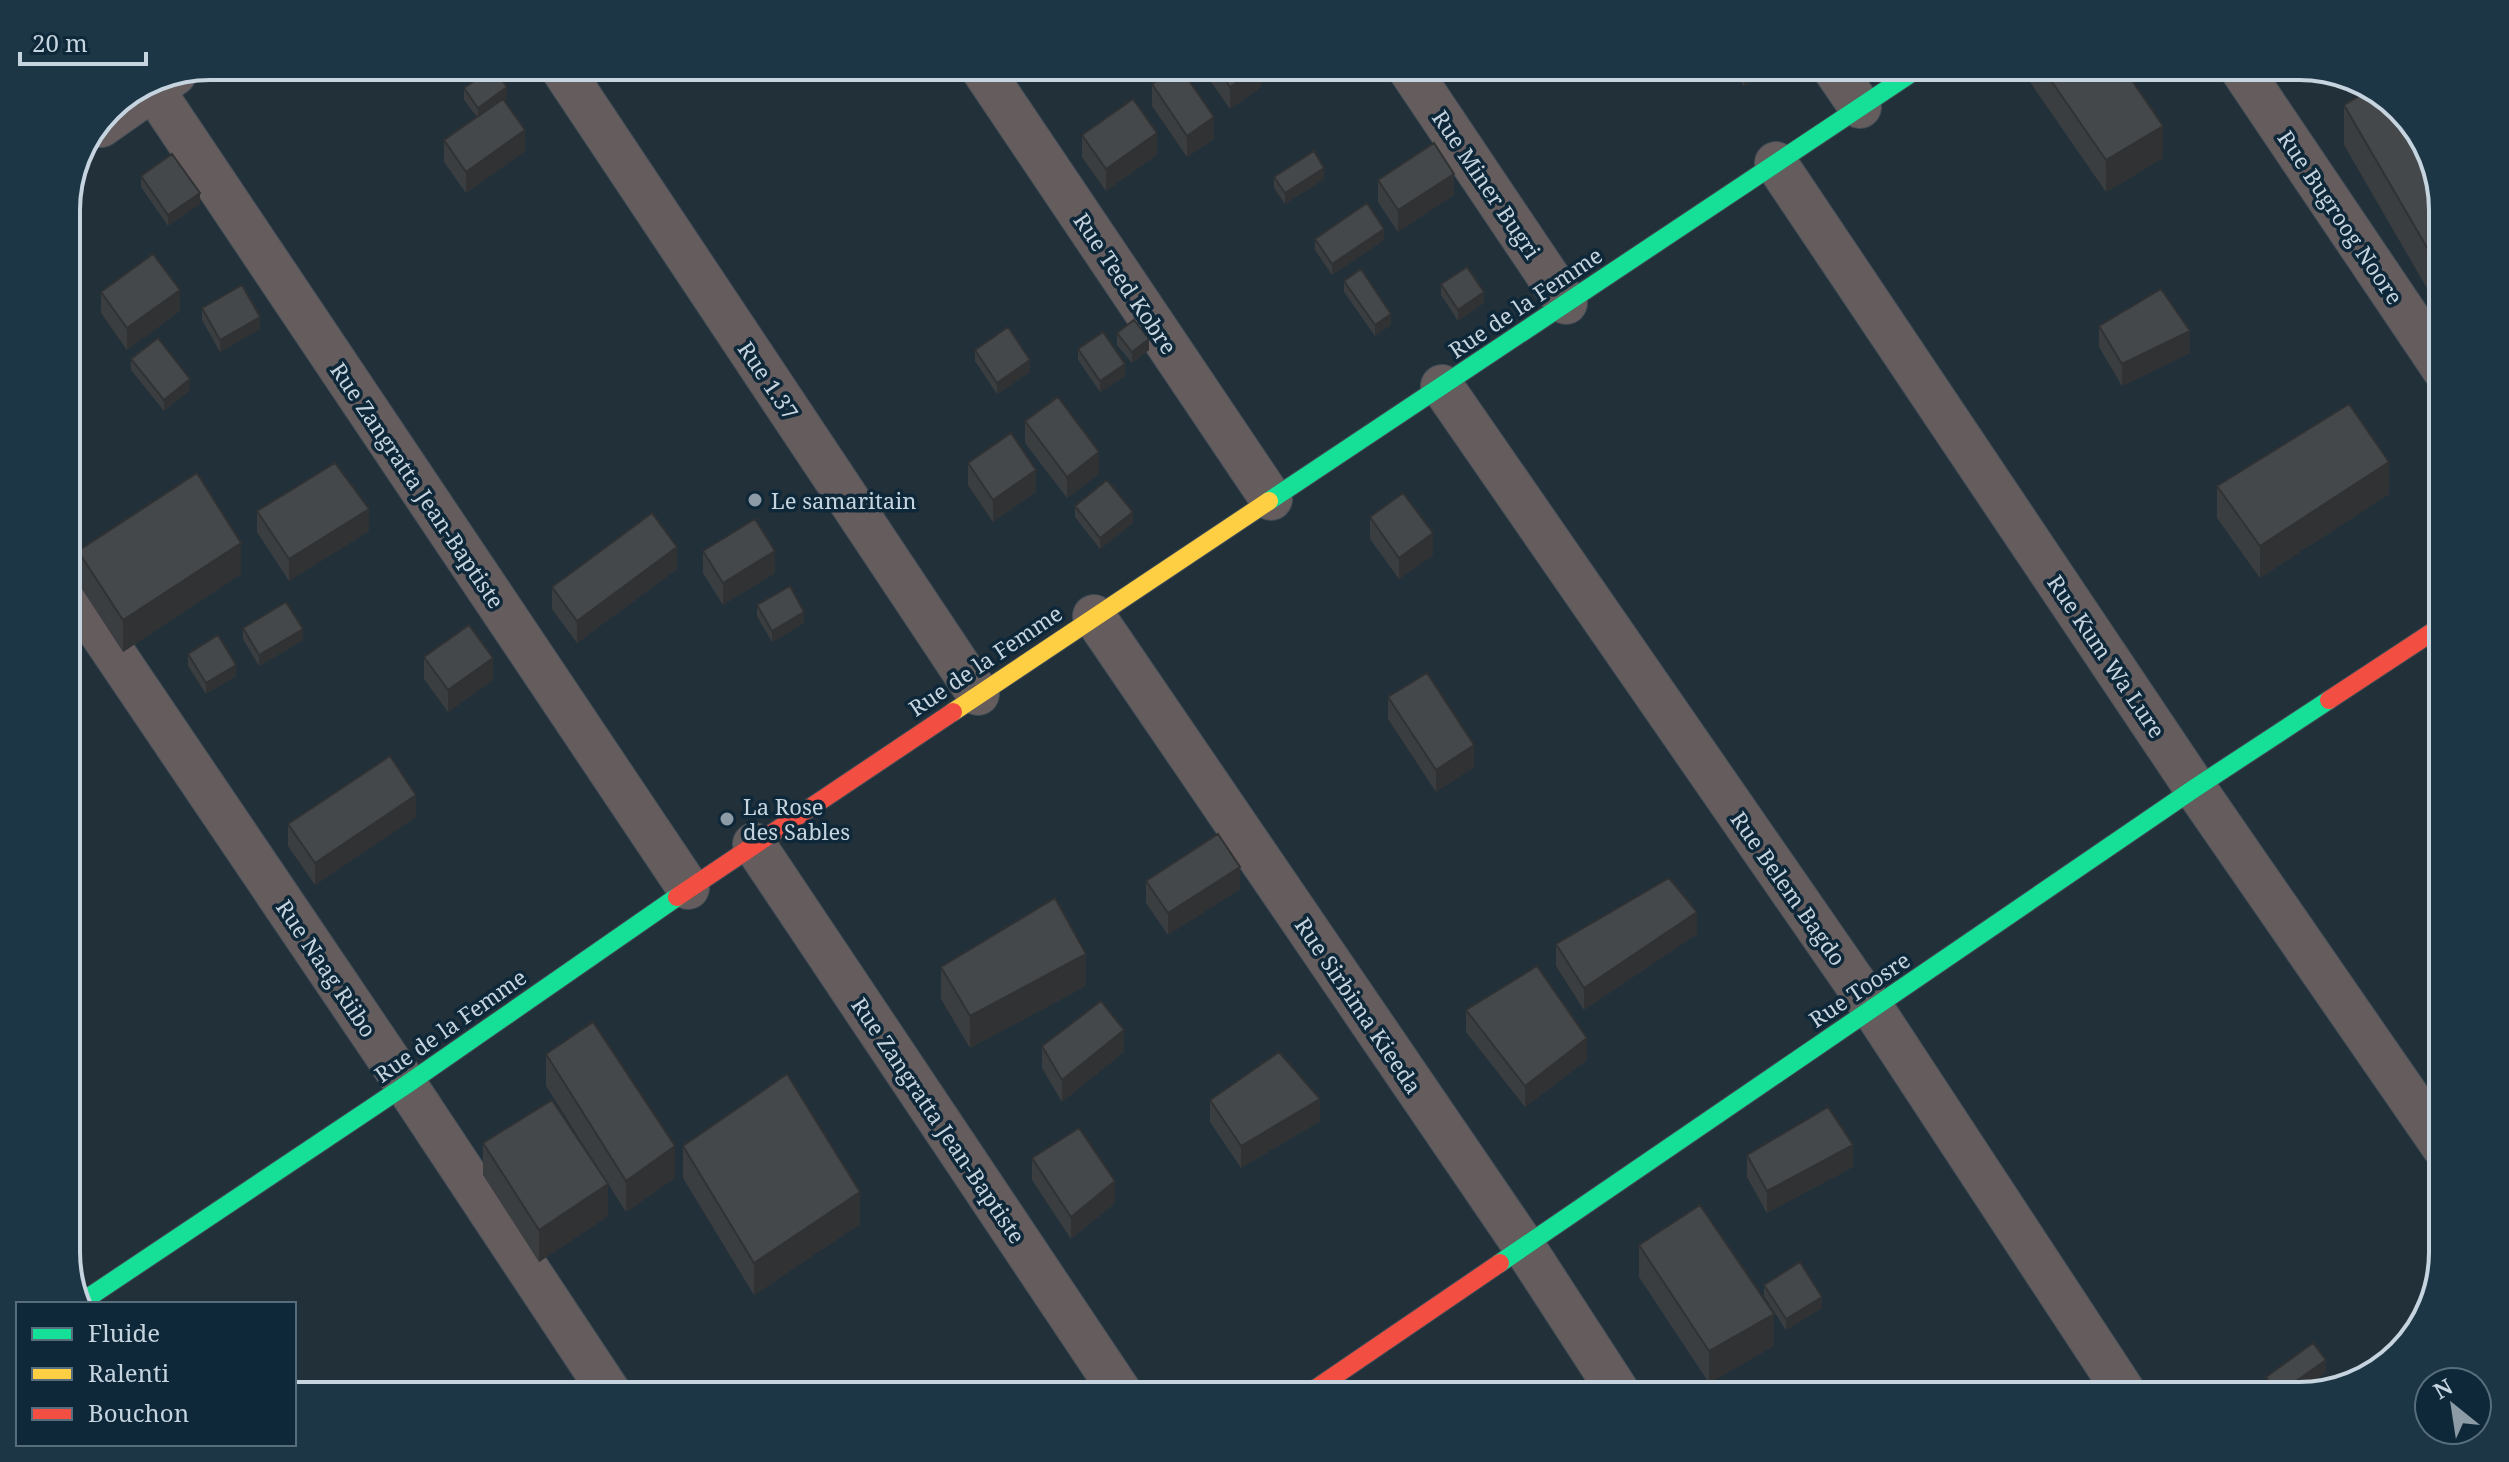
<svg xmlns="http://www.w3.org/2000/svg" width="2509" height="1462" font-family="'Noto Serif',serif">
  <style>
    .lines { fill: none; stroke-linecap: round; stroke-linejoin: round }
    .street-casing { stroke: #414d56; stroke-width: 44 }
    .fast-casing { stroke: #414d56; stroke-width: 20 }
    .slow-casing { stroke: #414d56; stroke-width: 20 }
    .jam-casing { stroke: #414d56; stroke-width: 20 }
    .street { stroke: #645c5d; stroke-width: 42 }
    .fast { stroke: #16e098; stroke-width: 18 }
    .slow { stroke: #ffcf43; stroke-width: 18 }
    .jam { stroke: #f24e42; stroke-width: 18 }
    .wall { fill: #3b3e40 }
    .shaded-wall { fill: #303234 }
    .building { fill: #45484a; stroke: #303234; stroke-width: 2 }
    .poi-dot { fill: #8c9ba5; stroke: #0e2839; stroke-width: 3 }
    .labels { text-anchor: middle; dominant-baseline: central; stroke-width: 7; stroke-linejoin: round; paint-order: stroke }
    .street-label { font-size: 22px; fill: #c5d4df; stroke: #0e2839 }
    .poi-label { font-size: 22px; fill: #c5d4df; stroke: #0e2839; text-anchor: start }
    .rim { fill: none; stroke: #c5d4df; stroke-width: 4 }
  </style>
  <rect width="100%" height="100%" fill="#22303a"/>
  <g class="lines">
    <defs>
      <path id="street" d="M560,66L978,694
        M980,66L1271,499
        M1407,66L1566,303
        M1832,66L1860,107
        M2239,66L2443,369
        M148,82L688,888
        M101,126L175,74
        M1776,163L2195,788L2443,1147
        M1442,386L1873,1009L2127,1396
        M66,582L406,1085L612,1396
        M1094,616L1523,1245L1621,1396
        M754,844L1123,1396"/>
      <path id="fast" d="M1269,501L1922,66
        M1500,1263L2195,788L2329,700
        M80,1303L406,1085L677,897"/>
      <path id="slow" d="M953,712L1269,501"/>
      <path id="jam" d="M2329,700L2443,625
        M677,897L953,712
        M1305,1396L1500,1263"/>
    </defs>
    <use href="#street" class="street-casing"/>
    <use href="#fast" class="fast-casing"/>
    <use href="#slow" class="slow-casing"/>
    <use href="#jam" class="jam-casing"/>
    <use href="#street" class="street"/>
    <use href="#fast" class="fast"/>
    <use href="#slow" class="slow"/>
    <use href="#jam" class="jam"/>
  </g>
  <path class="wall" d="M1200,66H1261V87L1230,109Z
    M1731,66H1773L1744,86Z
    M2030,66H2122L2163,158L2106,192L2030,82Z
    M1152,84L1214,139L1187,157L1152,106Z
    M464,88L507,98L504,100L525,151L466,193L444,162V140L477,117L464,100Z
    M2344,105L2443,201V316L2344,145Z
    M1082,135L1157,155L1106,191L1082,157Z
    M141,176L200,204L168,226L141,187Z
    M1274,177L1324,179L1285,204L1274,188Z
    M1378,180L1454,195L1398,232L1378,202Z
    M1315,239L1384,240L1332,275L1315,250Z
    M1344,281L1391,325L1375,336L1344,292Z
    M1441,284L1484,303L1458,321L1441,295Z
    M101,292L180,311L127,350L101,313Z
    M202,308L260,329L220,352L202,320Z
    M2099,326L2190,353L2122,386L2099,347Z
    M1117,333L1149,350L1132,363L1117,345Z
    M1078,349L1125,376L1100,392L1078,360Z
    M975,350L1030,372L997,394L975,361Z
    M131,359L190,390L164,411L131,370Z
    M1025,421L1099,474L1067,498L1025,443Z
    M968,463L1036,492L993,522L968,485Z
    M2217,486L2389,494L2260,578L2217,518Z
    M1075,506L1133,523L1100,549L1075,517Z
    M257,511L369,531L289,581L257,532Z
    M1370,517L1433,555L1399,579L1370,539Z
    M78,551L241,574L123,652L78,583Z
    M703,551L775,573L723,605L703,573Z
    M677,569L577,643L552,609V587Z
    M757,605L804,623L772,642L757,616Z
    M243,628L303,640L259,666L243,639Z
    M188,654L236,676L206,694L188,666Z
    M424,657L493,680L448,712L424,679Z
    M1388,697L1474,767L1436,792L1388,719Z
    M416,817L315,885L288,846V824Z
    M1146,881L1240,889L1168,935L1146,903Z
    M1697,934L1584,1010L1556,966V944Z
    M941,967L1086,986L970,1048L941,999Z
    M1466,1010L1587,1060L1525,1107L1466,1032Z
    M1042,1046L1124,1052L1062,1102L1042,1068Z
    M546,1054L675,1178L626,1212L546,1086Z
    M1210,1100L1320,1121L1241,1168L1210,1122Z
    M483,1143L608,1216L539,1262L483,1175Z
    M683,1146L860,1224L754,1295L683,1178Z
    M1747,1155L1853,1167L1767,1213L1747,1177Z
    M1032,1158L1115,1203L1071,1239L1032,1180Z
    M1639,1245L1774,1346L1709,1383L1639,1277Z
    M1764,1285L1822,1308L1786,1330L1764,1296Z
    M2326,1372L2292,1396H2272L2266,1388V1377Z"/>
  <path class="shaded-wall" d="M1260,66H1261V87L1230,109V87Z
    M1744,66H1773L1744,86Z
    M507,87V98L478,119V108Z
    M1214,117V139L1187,157V136Z
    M2163,126V158L2106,192V160Z
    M525,130V151L466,193V172Z
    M1157,133V155L1106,191V169Z
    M1324,168V179L1285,204V193Z
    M1454,174V195L1398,232V210Z
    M200,193V204L168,226V215Z
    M1384,229V240L1332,275V264Z
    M180,290V311L127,350V328Z
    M1484,292V303L1458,321V310Z
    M1391,314V325L1375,336V325Z
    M260,317V329L220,352V340Z
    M2190,331V353L2122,386V364Z
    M1149,339V350L1132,363V352Z
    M1030,360V372L997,394V383Z
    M1125,364V376L1100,392V381Z
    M190,379V390L164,411V400Z
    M1099,452V474L1067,498V477Z
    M2389,462V494L2260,578V546Z
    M1036,470V492L993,522V500Z
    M369,509V531L289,581V559Z
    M1133,512V523L1100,549V538Z
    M1433,533V555L1399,579V558Z
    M241,543V574L123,652V620Z
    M677,547V569L577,643V621Z
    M775,551V573L723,605V583Z
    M804,612V623L772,642V631Z
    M303,629V640L259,666V655Z
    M493,658V680L448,712V690Z
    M236,665V676L206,694V683Z
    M1474,745V767L1436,792V770Z
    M416,795V817L315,885V863Z
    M1240,867V889L1168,935V913Z
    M1697,912V934L1584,1010V988Z
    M1086,954V986L970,1048V1016Z
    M1124,1030V1052L1062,1102V1080Z
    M1587,1038V1060L1525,1107V1086Z
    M1320,1099V1121L1241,1168V1146Z
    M1853,1145V1167L1767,1213V1191Z
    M675,1146V1178L626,1212V1181Z
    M1115,1181V1203L1071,1239V1217Z
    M608,1184V1216L539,1262V1230Z
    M860,1192V1224L754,1295V1263Z
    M1822,1297V1308L1786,1330V1319Z
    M1774,1314V1346L1709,1383V1351Z
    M2326,1360V1372L2292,1396H2278V1394Z"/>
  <path class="building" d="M1179,66L1214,117L1187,136L1152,84Z
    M1216,66H1260L1230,87Z
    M2041,66H2122L2163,126L2106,160Z
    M493,68L507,87L478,108L464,88Z
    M2373,88L2419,130L2443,201V275L2344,105Z
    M503,99L525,130L466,172L444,140Z
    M1133,99L1157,133L1106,169L1082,135Z
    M1434,143L1454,174L1398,210L1378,180Z
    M1314,151L1324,168L1285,193L1274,177Z
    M172,154L200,193L168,215L141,176Z
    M1367,203L1384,229L1332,264L1315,239Z
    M153,254L180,290L127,328L101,292Z
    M1467,267L1484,292L1458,310L1441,284Z
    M1361,269L1391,314L1375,325L1344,281Z
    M242,285L260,317L220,340L202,308Z
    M2161,289L2190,331L2122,364L2099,326Z
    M1134,320L1149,339L1132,352L1117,333Z
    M1008,327L1030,360L997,383L975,350Z
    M1103,332L1125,364L1100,381L1078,349Z
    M158,338L190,379L164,400L131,359Z
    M1058,397L1099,452L1067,477L1025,421Z
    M2349,404L2389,462L2260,546L2217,486Z
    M1011,433L1036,470L993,500L968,463Z
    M335,463L369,509L289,559L257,511Z
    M197,473L241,543L123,620L78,551Z
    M1107,480L1133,512L1100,538L1075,506Z
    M1403,493L1433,533L1399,558L1370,517Z
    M652,513L677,547L577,621L552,587Z
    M755,519L775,551L723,583L703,551Z
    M790,586L804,612L772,631L757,605Z
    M286,602L303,629L259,655L243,628Z
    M469,625L493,658L448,690L424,657Z
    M218,635L236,665L206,683L188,654Z
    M1427,673L1474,745L1436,770L1388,697Z
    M390,756L416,795L315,863L288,824Z
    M1218,834L1240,867L1168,913L1146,881Z
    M1669,878L1697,912L1584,988L1556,944Z
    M1055,898L1086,954L970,1016L941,967Z
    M1537,966L1587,1038L1525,1086L1466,1010Z
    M1101,1001L1124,1030L1062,1080L1042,1046Z
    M593,1022L675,1146L626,1181L546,1054Z
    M1279,1052L1320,1099L1241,1146L1210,1100Z
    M787,1074L860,1192L754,1263L683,1146Z
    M552,1100L608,1184L539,1230L483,1143Z
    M1828,1107L1853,1145L1767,1191L1747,1155Z
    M1079,1128L1115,1181L1071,1217L1032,1158Z
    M1700,1205L1774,1314L1709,1351L1639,1245Z
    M1800,1262L1822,1297L1786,1319L1764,1285Z
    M2313,1343L2326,1360L2278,1394L2266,1377Z"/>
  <g class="poi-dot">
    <circle cx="755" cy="500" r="8"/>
    <circle cx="727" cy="819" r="8"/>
  </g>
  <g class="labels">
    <g class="street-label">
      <text transform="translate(1487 184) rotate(56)">Rue Miner Bugri</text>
      <text transform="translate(2341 217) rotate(56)">Rue Bugroog Noore</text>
      <text transform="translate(1126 283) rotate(56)">Rue Teed Kobre</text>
      <text transform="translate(1525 302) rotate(-34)">Rue de la Femme</text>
      <text transform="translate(769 380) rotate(56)">Rue 1.37</text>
      <text transform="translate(418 485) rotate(56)">Rue Zangratta Jean-Baptiste</text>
      <text transform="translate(2107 656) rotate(56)">Rue Kum Wa Lure</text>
      <text transform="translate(985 660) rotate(-34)">Rue de la Femme</text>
      <text transform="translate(1789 888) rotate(55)">Rue Belem Bagdo</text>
      <text transform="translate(327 968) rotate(56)">Rue Naag Riibo</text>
      <text transform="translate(1859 989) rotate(-34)">Rue Toosre</text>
      <text transform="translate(1359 1005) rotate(56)">Rue Sirbima Kieeda</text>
      <text transform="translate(450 1025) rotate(-35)">Rue de la Femme</text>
      <text transform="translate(939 1120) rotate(56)">Rue Zangratta Jean-Baptiste</text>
    </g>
    <g class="poi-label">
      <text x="771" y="500">Le samaritain</text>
      <text x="743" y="806">La Rose<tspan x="743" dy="25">des Sables</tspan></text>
    </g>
  </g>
  <path d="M0 0H2509V1462H0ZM210 80H2299A130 130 0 0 1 2429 210V1252A130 130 0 0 1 2299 1382H210A130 130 0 0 1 80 1252V210A130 130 0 0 1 210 80Z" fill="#1d3646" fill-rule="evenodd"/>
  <path class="rim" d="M210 80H2299A130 130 0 0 1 2429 210V1252A130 130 0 0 1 2299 1382H210A130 130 0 0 1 80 1252V210A130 130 0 0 1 210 80Z"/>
  <rect x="16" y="1302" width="280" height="144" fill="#0e2839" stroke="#576d7b" stroke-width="2"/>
  <rect x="32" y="1328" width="40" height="12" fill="#16e098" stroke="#576d7b" stroke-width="2"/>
  <text x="88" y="1342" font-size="24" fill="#c5d4df">Fluide</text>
  <rect x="32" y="1368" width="40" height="12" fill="#ffcf43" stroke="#576d7b" stroke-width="2"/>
  <text x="88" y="1382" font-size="24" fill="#c5d4df">Ralenti</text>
  <rect x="32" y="1408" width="40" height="12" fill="#f24e42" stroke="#576d7b" stroke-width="2"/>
  <text x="88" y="1422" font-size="24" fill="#c5d4df">Bouchon</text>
  <g transform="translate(2453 1406) rotate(330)"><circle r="38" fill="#0e2839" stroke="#576d7b" stroke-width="2"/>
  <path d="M0-6L14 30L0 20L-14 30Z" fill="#8c9ba5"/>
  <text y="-12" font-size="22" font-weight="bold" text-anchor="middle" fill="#c5d4df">N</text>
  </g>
  <path d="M20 52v12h126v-12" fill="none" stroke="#c5d4df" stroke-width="4"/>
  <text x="32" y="52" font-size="24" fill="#c5d4df" stroke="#0e2839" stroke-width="6" paint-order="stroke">20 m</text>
</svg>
